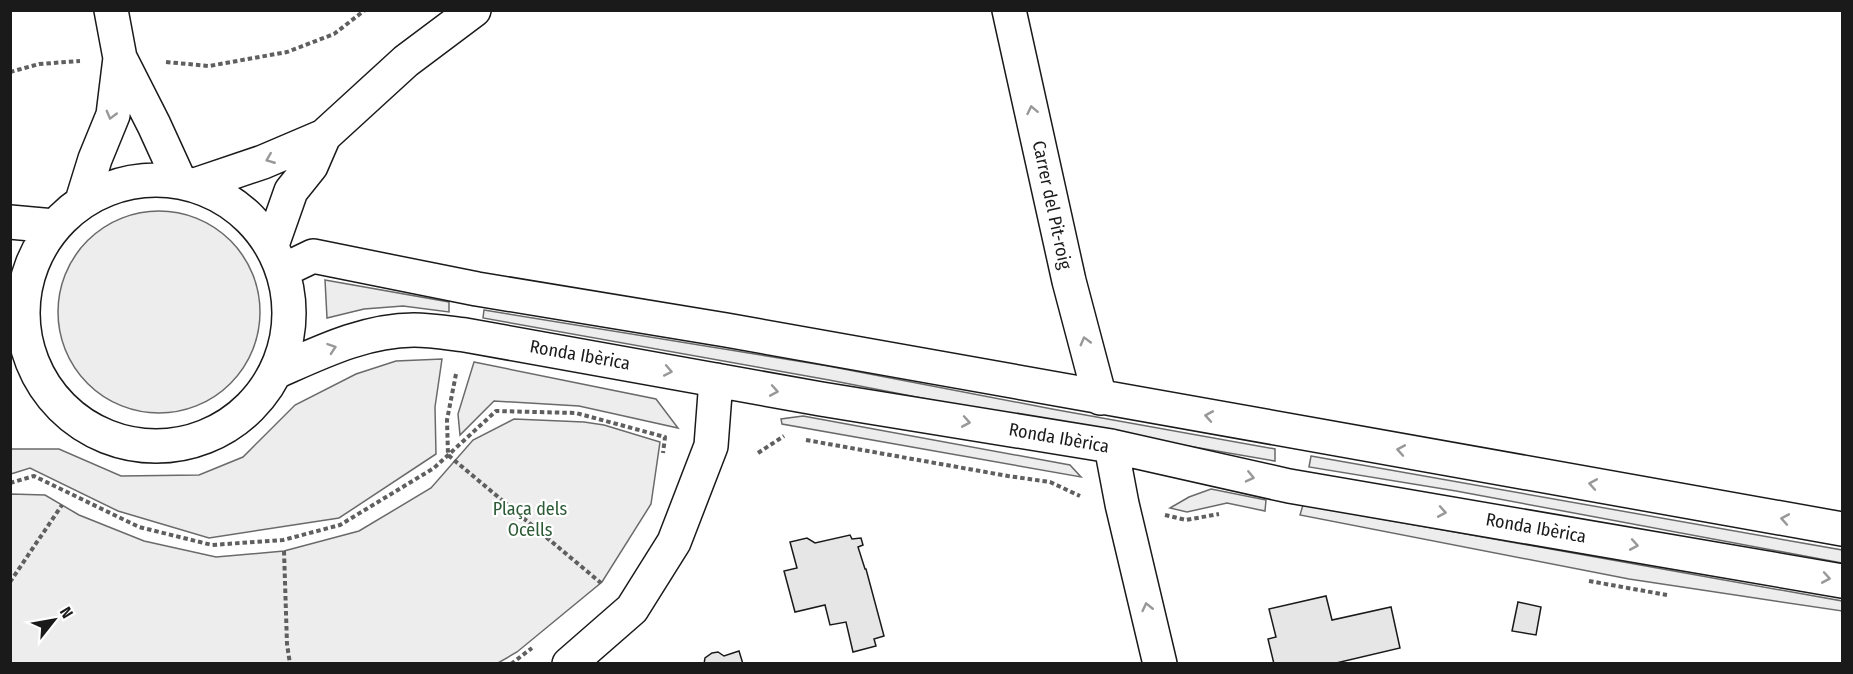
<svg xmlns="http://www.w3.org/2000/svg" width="1853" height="674" font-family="'Fira Sans Condensed',sans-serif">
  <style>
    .built { fill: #ededed; stroke: #6a6a6a; stroke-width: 1.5 }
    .building { fill: #e6e6e6; stroke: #1a1a1a; stroke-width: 1.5 }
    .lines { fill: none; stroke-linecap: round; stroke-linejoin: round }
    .street-casing { stroke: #1a1a1a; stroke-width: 36 }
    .path { stroke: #5f5f5f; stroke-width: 4; stroke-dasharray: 4.5 3; stroke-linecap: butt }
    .street { stroke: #fff; stroke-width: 33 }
    .oneway { stroke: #989898 }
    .labels { text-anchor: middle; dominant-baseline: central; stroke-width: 4.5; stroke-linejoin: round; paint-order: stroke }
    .street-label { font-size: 18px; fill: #1a1a1a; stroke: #fff }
    .park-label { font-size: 18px; fill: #2b5a34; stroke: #fff }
  </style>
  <rect width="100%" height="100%" fill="#fff"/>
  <path class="built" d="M58 312a101 101 0 1 1 202 0a101 101 0 1 1-202 0Z
    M325,280L449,302V312L403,306L364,309L327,318Z
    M484,310L828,366L1052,409L1275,449V461L1014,416L829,380L483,318Z
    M442,359L435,407L436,454L339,518L209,538L118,511L30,468L11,474V449H59L121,476L199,475L243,457L295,405L356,374L396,361Z
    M474,362L656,399L678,428L579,406L494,401L460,435L458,414Z
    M803,416L1070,465L1081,477L782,424L781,419Z
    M514,419L584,422L604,425L660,442L651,504L602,582L517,652L498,663H11V494L45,495L79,515L144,541L216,557L284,551L359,531L431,488L473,440Z
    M1311,456L1842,550V563L1456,491L1309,467Z
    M1211,489L1266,500L1265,511L1227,503L1187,512L1170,508L1189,497Z
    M1303,505L1842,601V611L1629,579L1300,515Z"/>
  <path class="building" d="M850,535L852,539L861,538L863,545L858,547L865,569H866L884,636L874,639L876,646L853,652L846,622L830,625L825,605L795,612L784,571L797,568L790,542L807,538L815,543Z
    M1326,596L1332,620L1391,607L1400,648L1332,664H1274L1268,639L1276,637L1269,609Z
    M1518,602L1541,607L1536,635L1512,631Z
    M739,651L743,664H704L705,658L712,653L718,652L724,656Z"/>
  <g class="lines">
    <defs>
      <path id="street" d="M111,10L120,58L154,125L180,182
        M1009,10L1069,281L1100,398
        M23 313a133 133 0 1 1 266 0a133 133 0 1 1-266 0Z
        M195,185L263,162L324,136L406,61L474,10
        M82,201L95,159L113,115L120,58
        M10,222L54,226
        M272,245L291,191L311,166L324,136
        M284,270L313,256L477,289L726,330L1842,529
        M278,371C321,352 366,330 414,330C431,330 448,333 465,335L821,399L1111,446L1289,486L1842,581
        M1111,446L1122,504L1160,664
        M569,664L632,609L674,542L711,446L716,380"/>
    </defs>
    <use href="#street" class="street-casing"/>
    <path class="path" d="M166,62L209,66L287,52L334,34L365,10
      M10,72L39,64L80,61
      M456,374L447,420L448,455L601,583
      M806,440L1008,476L1050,482L1080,496
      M758,453L784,436
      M10,483L34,476L139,527L212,545L283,540L340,525L434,468L496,411L576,413L665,437L663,453
      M1165,515L1186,520L1219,514
      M284,551L287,644L290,664
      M1589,581L1667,595
      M10,582L62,505
      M511,664L532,648"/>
    <use href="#street" class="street"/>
  </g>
  <defs><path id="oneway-chevron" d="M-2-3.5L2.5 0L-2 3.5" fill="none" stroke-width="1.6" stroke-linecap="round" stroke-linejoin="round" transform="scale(1.5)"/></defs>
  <g class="oneway">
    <use href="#oneway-chevron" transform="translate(1032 110) rotate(-102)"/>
    <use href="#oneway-chevron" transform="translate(111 115) rotate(105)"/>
    <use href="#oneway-chevron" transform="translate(270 159) rotate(158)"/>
    <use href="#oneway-chevron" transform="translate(1085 341) rotate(-105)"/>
    <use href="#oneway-chevron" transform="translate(332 348) rotate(-19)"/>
    <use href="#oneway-chevron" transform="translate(668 371) rotate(11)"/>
    <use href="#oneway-chevron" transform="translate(774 391) rotate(10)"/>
    <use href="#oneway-chevron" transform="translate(1209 416) rotate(-170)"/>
    <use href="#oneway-chevron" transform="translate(966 422) rotate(10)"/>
    <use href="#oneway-chevron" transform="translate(1401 450) rotate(-170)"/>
    <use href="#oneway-chevron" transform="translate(1250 477) rotate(13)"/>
    <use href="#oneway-chevron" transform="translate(1593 484) rotate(-170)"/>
    <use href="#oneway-chevron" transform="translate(1442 512) rotate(10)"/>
    <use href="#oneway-chevron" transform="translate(1785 519) rotate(-170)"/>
    <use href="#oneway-chevron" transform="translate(1634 545) rotate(10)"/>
    <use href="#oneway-chevron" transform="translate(1826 578) rotate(10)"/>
    <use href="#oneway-chevron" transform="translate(1147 607) rotate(-103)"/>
  </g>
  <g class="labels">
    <g class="street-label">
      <text transform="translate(1052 205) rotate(78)">Carrer del Pit-roig</text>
      <text transform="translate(580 355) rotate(10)">Ronda Ibèrica</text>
      <text transform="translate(1059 438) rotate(10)">Ronda Ibèrica</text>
      <text transform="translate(1536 528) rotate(10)">Ronda Ibèrica</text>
    </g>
    <g class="park-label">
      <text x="530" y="509">Plaça dels<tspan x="530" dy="21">Ocells</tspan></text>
    </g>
  </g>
  <rect width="1853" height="674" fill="none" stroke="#1a1a1a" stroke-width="24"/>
  <g transform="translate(54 620) rotate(59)" stroke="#ffffff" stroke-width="4.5" paint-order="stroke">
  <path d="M0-4.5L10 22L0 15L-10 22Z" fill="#1a1a1a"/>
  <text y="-9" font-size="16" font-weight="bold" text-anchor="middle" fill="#1a1a1a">N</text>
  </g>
</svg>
